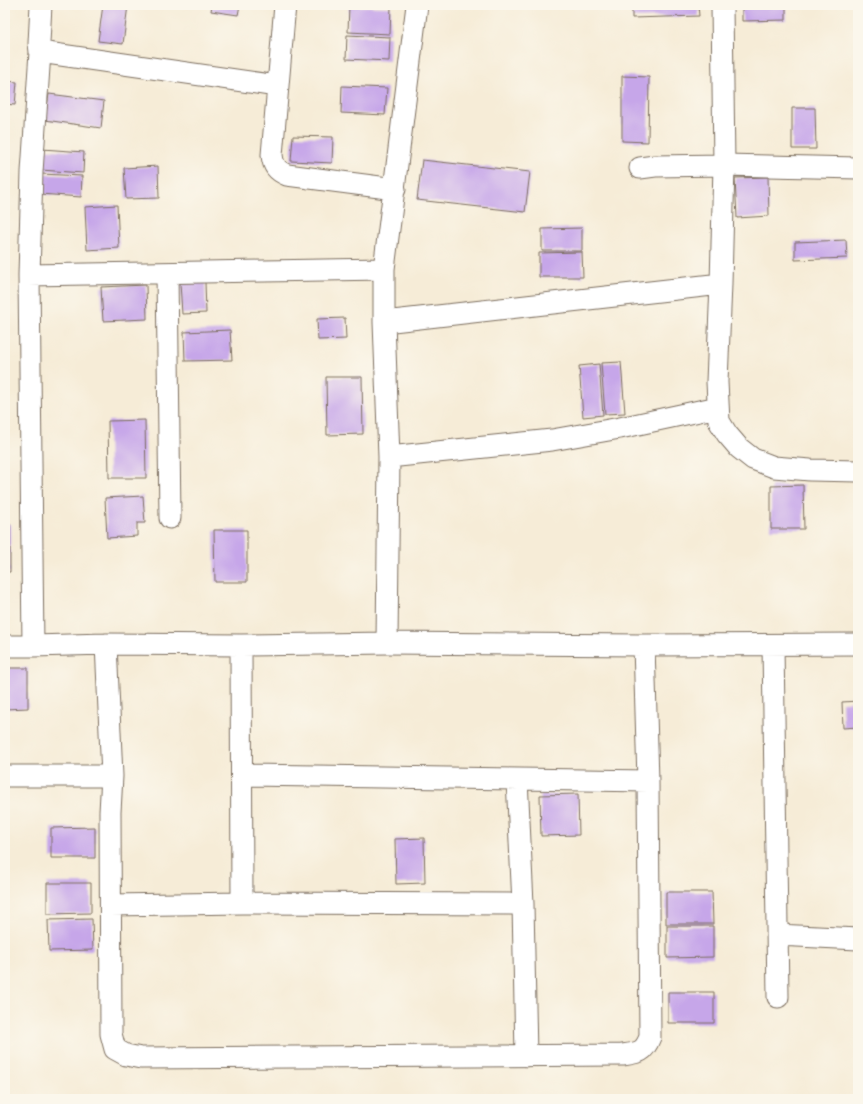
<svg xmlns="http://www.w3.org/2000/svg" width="863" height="1104" font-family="Delius,sans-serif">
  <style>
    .building { fill: #c6a6e9 }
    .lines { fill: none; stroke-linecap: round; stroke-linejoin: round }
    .minor-casing { stroke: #7c6e5f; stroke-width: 23 }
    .minor { stroke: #fff; stroke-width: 21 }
  </style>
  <rect width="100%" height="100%" fill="#fbf7ec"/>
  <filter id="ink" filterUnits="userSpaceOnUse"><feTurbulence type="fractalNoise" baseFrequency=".025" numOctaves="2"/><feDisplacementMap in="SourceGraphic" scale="8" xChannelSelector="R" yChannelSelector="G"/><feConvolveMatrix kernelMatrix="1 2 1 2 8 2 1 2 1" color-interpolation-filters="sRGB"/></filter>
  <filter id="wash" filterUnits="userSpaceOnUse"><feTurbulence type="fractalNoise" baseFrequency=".012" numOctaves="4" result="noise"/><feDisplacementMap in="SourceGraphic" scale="16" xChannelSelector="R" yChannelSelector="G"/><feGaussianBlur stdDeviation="0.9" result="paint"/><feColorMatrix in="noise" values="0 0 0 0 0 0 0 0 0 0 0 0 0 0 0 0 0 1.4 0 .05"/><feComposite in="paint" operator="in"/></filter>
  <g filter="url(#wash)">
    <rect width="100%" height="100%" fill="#f6ecd7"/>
    <g id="blocks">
      <path class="building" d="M103,5H128L123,44L98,41Z
        M212,5H240L238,15L211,11Z
        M632,5H698L699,16L632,18Z
        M742,5H786V20L742,21Z
        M349,6L391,7L390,34L348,32Z
        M347,35L390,37L389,61L346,59Z
        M622,76L649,77L648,142L622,141Z
        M5,81L17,82L15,105L5,104Z
        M342,86L387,88L385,115L341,113Z
        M49,94L104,101L101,128L45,120Z
        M792,108H815L816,149H792Z
        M293,136L333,137L332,163L291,161Z
        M42,149L84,152L83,173L41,170Z
        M422,160L530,172L525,212L417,200Z
        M158,166L159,198L126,199L124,168Z
        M41,174L82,176L81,197L40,194Z
        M768,177L769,216L737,218L735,178Z
        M117,205L119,248L87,250L85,207Z
        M582,228V251H542V229Z
        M846,240L847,258L795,260V242Z
        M582,252L583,277H539V253Z
        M205,282L206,313L182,314L180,283Z
        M146,285L147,319L103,321L101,287Z
        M345,318L346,339L318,340L317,319Z
        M230,330L232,360L185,361L184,332Z
        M621,362L625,413L605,414L601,363Z
        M599,364L603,415L583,417L579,366Z
        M326,377H362L363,434L327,435Z
        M145,420L146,478H109L108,421Z
        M803,485L804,529H771V486Z
        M143,496L145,523H137V536L107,538L105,498Z
        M5,524H10V572H5Z
        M214,530H247V582H215Z
        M5,668H28V708L5,709Z
        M858,701V727L843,728L842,702Z
        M578,794L579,835L541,836L540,795Z
        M95,827V858H51V828Z
        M424,838L425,883L396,884L395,839Z
        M47,883H91V913L47,914Z
        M666,892H712L713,924H666Z
        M92,919L93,950L49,951L48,920Z
        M667,926H713V957L667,958Z
        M668,992H714V1023H668Z"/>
    </g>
  </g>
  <g filter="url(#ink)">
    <use href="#blocks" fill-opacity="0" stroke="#7c6e5f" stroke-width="1"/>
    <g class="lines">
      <defs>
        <path id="minor" d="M285,5L272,155C273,166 277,171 287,175L395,189
          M722,5L724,165L721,284L717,382L719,421L727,434L739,448L753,459L774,467L810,470L858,471
          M40,52L277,86
          M640,168L655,166L724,165L858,168
          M384,269V322L389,457L387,643
          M167,273L170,518
          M29,275L32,172L40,52L39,43L41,5
          M384,322L721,284
          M389,457L552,440L620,428L718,407
          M106,644L112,776L110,812L111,1034L115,1049L126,1055L141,1058L622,1055C638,1053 644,1053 650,1037L648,781L644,645
          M241,645L242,903
          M773,645L778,997
          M5,646H33L29,275L384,269L417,5
          M33,646L106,644L241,645L387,643L644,645L858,644
          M242,775L648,781
          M5,776H112
          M517,779L523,904L526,1056
          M111,905L242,903L523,904
          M777,935L858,939"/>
      </defs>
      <use href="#minor" class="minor-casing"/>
      <use href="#minor" class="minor"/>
    </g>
  </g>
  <rect width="863" height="1104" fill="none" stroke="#fbf7ec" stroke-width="20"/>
</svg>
